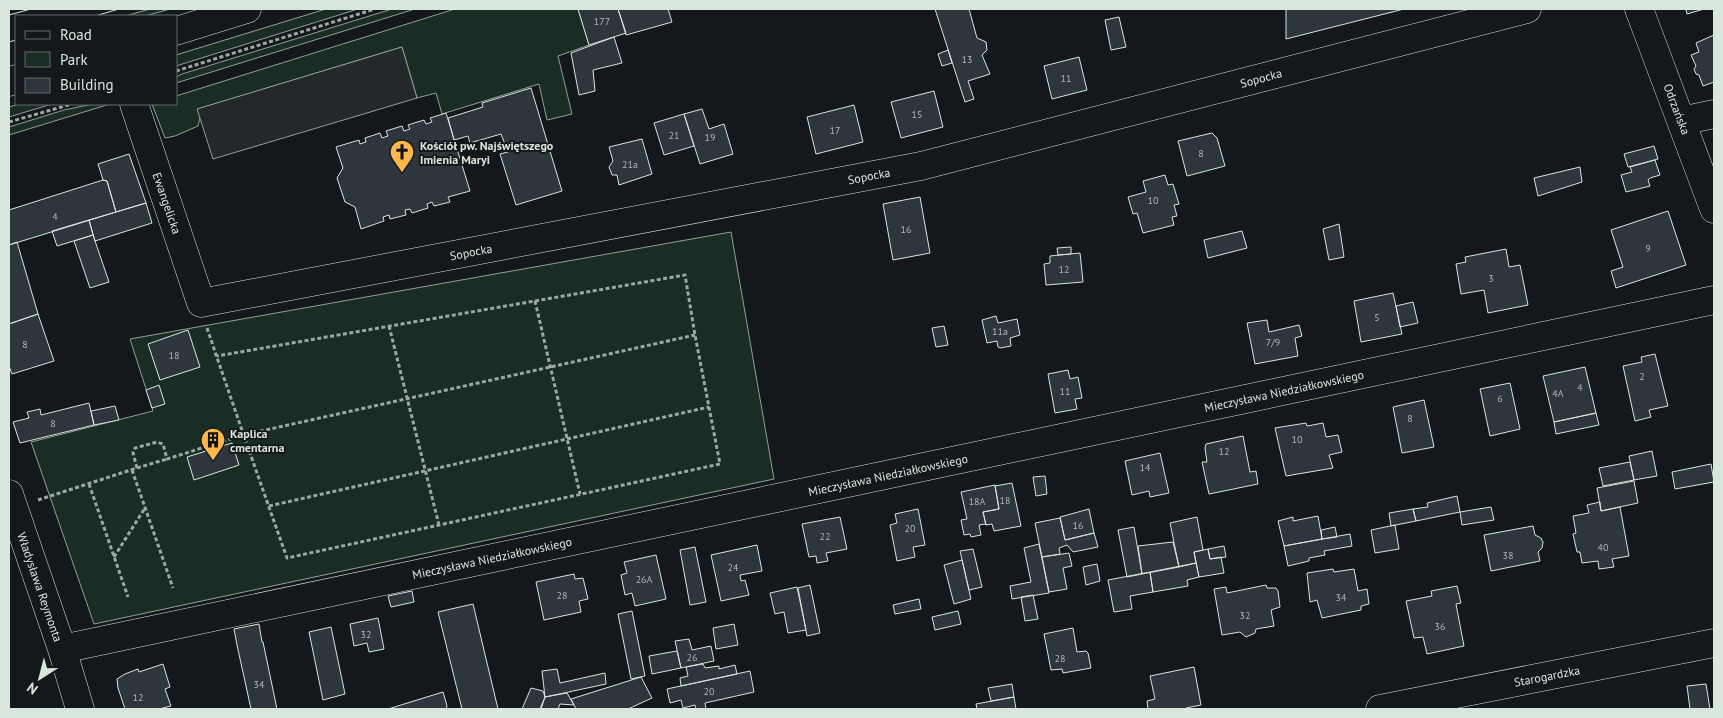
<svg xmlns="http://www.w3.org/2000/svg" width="1723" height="718" font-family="'PT Sans',sans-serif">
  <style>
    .green { fill: #1a2d24; stroke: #939e99 }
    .parking { fill: #24282b; stroke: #939e99 }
    .building { fill: #2c363c; stroke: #d8e6dc }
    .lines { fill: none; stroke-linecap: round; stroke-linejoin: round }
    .minor-casing { stroke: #d8e6dc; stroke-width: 29 }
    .major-casing { stroke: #d8e6dc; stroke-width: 29 }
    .path { stroke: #9da8a2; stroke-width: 3; stroke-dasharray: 4 2.5; stroke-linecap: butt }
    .minor { stroke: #14181c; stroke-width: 28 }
    .major { stroke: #14181c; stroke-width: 28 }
    .tram { stroke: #d8e6dc; stroke-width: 1 }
    .labels { text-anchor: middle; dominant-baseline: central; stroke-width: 4; stroke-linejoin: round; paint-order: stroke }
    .number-label { font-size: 10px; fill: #adbab4 }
    .street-label { font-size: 12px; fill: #d8e6dc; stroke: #14181c }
    .poi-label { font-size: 12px; font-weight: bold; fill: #d8e6dc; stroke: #14181c; text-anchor: start }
  </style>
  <rect width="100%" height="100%" fill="#14181c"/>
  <path class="green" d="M150,9H170L145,16H125Z
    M326,9H358L176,66V55Z
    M392,9H415L176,83V77L182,74Z
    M455,9H578L589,45L558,56L572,114L547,120L539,84L442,114L436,93L417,98L402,47L198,109L200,118L198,126L175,136L165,138L152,104H176V96Z
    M19,104H52L9,117V107Z
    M93,104H110L9,135V127L64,110Z
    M731,232L774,479L94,624L31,442L153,411L130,339Z"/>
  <path class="parking" d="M402,47L417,98L213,159L197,109Z"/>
  <path class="building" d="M578,9H618L626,33L589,45Z
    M618,9H668L672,22L626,35Z
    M935,9H969L977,38L986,42L987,50L982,55L990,74L968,81L974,99L965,102Z
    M1286,9H1404L1286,39Z
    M1686,9H1704L1687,14Z
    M1119,17L1126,47L1111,50L1105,20Z
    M1714,35V82L1703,86L1699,75L1696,74L1694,69L1696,66L1691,55L1699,52L1696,43Z
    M614,37L622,63L593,70L595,91L579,95L571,53Z
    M948,50L952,63L942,66L938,54Z
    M1079,57L1087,90L1052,99L1044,66Z
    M531,88L562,191L516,205L500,154L508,152L501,134L470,143L468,136L454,140L448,118L483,107L482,103Z
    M934,91L943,127L901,138L891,102Z
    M854,105L863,142L816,154L807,117Z
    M702,109L709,129L724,124L733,154L700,164L684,114Z
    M446,113L470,191L448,197L450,202L434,206L432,202L427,204L428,208L412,213L410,209L405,210L406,215L390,219L389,215L383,217L384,221L361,229L355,207L345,202L337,178L343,168L336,147L359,140L360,144L366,142L365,138L380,133L382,138L388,136L386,131L402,126L404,131L410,129L408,125L424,120L426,124L432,122L430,118Z
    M684,114L694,146L664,155L654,123Z
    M1212,133L1217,138L1225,166L1187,176L1178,141Z
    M642,139L652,174L619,185L617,175H612L609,167L613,161L609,147Z
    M1654,146L1658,159L1628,167L1624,154Z
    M129,154L146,203L116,212L107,181L103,180L98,164Z
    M1655,160L1660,175L1650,178L1648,180L1650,186L1626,192L1621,175L1632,172L1630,167Z
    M1580,167L1582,182L1538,196L1534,178Z
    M1165,175L1168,185L1173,184L1179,204L1174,205L1177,216L1172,217L1174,225L1143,233L1137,213L1133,214L1128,197L1146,192L1143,181Z
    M103,180L107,181L116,212L9,245V210Z
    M920,197L930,253L893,260L883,204Z
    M146,203L152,223L95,241L89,220Z
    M1668,211L1686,265L1616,288L1611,271L1623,267L1611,230Z
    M89,220L93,235L57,246L52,231Z
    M1339,224L1344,257L1329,260L1323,229Z
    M1242,231L1247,248L1208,258L1204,240Z
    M93,235L109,282L90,288L74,241Z
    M17,242L38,314L9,324V245Z
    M1071,247V254L1058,255L1057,248Z
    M1506,249L1509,267L1520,265L1528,305L1488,313L1484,290L1461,294L1456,264L1466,262L1465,257Z
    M1080,253L1083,282L1046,285L1044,264L1050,263V256Z
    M1393,293L1402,334L1361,342L1354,301Z
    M1413,302L1418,323L1400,327L1396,306Z
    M38,314L54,361L12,374L9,366V324Z
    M996,316L998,323L1017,319L1020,335L1010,338L1011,346L1000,348L998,347L997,341L987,343L982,320Z
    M1267,320L1269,332L1299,325L1302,336L1295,338L1298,356L1255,364L1247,323Z
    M944,326L948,345L936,347L932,328Z
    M188,330L200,367L160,380L148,344Z
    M1655,354L1668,406L1649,410L1651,417L1635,421L1623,366L1642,362L1641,357Z
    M1585,367L1596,413L1554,422L1543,376Z
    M1068,370L1070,379L1078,377L1082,398L1075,399L1077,409L1055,413L1048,374Z
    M1510,383L1520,429L1490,436L1480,389Z
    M159,385L165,404L152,408L146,390Z
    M1424,400L1434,447L1402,453L1393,407Z
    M89,403L94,425L20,443L13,422L29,418L27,412L40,409L41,415Z
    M115,406L119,420L94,425L91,411Z
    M1596,413L1599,425L1556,434L1554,422Z
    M1306,423L1307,426L1323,423L1326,437L1338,435L1342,452L1329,455L1333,468L1286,476L1275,428Z
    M1243,436L1250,472L1256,471L1258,484L1209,494L1202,462H1207L1205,448L1206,444Z
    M232,443L239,465L194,480L187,457Z
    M1652,451L1657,476L1634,480L1629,456Z
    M1160,453L1169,493L1150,497L1149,491L1132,495L1125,461Z
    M1630,462L1634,480L1603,486L1599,468Z
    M1711,464L1714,482L1675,489L1672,472Z
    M1045,476L1047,494L1036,496L1033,477Z
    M1634,481L1638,503L1601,511L1597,488Z
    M1012,483L1021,526L994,531L992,524L986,525L983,512L999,509L995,486Z
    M995,485L999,509L983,512L986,525L985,524L979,525L981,535L971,537L970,534L964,535L961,520L967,519L961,492Z
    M1457,496L1460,512L1416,521L1413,509L1428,507L1427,503Z
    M1600,502L1601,511L1620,507L1629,556L1612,559L1614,567L1599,569L1598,561L1582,563L1580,552H1577L1573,534L1576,533L1573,516L1589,513L1587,505Z
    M1491,507L1494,520L1462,525L1460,512Z
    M918,509L925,545L913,547L915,557L897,561L890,525L897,523L895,514Z
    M1089,509L1094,533L1065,540L1060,517Z
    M1413,509L1416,521L1391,526L1389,513Z
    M1318,516L1322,539L1284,546L1278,521L1293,517V521Z
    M840,517L847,549L826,553L828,561L817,563L816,556L809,557L802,524Z
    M1197,517L1203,550L1194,552L1196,563L1179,567L1170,523Z
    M1060,518L1065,540L1094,533L1098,547L1073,552L1067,545L1059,548L1060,554L1042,557L1035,523Z
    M1395,525L1399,549L1375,553L1371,530Z
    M1533,526L1535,535L1541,538L1543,542L1542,548L1538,552L1540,561L1491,571L1484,535Z
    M1134,527L1142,574L1127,577L1118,530Z
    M1335,527L1337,537L1322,539L1321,530Z
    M1350,534L1352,546L1324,551L1325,555L1309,558V561L1288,566L1284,546Z
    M1173,542L1179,567L1142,574L1138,546Z
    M1039,544L1049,593L1012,599L1010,586L1031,582L1024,548Z
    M757,545L762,571L740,575L741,581L745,580L749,595L721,601L711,555Z
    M1224,546L1226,557L1210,559L1208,549Z
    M695,547L706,602L690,605L680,550Z
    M973,549L982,587L969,590L960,551Z
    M1208,549L1210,559L1221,557L1224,573L1199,577L1194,552Z
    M1069,553L1072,566L1063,568L1067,589L1049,592L1042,557Z
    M656,555L666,599L635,606L632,593L625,595L621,575L627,573L624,562Z
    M962,560L971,599L954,604L944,565Z
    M1196,563L1199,577L1187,580L1188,586L1153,592L1150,572Z
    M1097,564L1100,581L1086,585L1083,567Z
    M1333,569L1334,572L1354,569L1358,591L1367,589L1369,604L1361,606V610L1322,618L1317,600L1310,602L1307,573Z
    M1150,572L1153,592L1130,596L1132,609L1114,612L1108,580Z
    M574,574L575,579L583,578L588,599L579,601L581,612L544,620L536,582Z
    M810,585L820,633L807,636L798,588Z
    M1266,585L1267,588H1276L1278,591L1280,607L1271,610L1274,626L1256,629L1255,633L1246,637L1240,632L1222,635L1214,589L1226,587L1227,593Z
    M1457,586L1461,603L1456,604L1464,646L1427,654L1423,637L1414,638L1406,601L1432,596L1431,591Z
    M797,587L806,630L788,633L784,612L775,614L770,593Z
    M412,591L414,602L391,607L388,596Z
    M1033,595L1038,619L1025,621L1021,597Z
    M919,599L921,609L895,614L893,605Z
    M473,604L498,709H462L438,612Z
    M632,611L645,676L631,679L618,614Z
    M958,611L961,624L935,630L932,617Z
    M378,618L384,649L369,652L367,643L354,646L350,624Z
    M259,624L262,642H263L277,709H251L237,645L234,629Z
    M734,624L738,645L716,649L713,628Z
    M331,627L345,694L323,700L309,632Z
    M1073,628L1077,652L1086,651L1088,653L1091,668L1063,673L1062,669L1051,670L1044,634Z
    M689,639L692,650L711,646L714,661L681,668L675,641Z
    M677,651L681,668L652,674L649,656Z
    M163,664L170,687L165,689L171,706L159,709H125L118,688L117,679L125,674L138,669L139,672Z
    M703,664L705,668L719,666V669L735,665L737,674L681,686L680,678L688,676L686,667Z
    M1194,667L1201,705L1186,708L1187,709H1148L1147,701L1155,699L1150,676Z
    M557,669L560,683L605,673L606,684L545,697L542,671Z
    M750,671L754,692L705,703L706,709H696L695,705L683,708L681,700L670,703L667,689Z
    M641,677L652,698L628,709H576L571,699Z
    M1012,684L1014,697L991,701L988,688Z
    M1706,684L1710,709H1690L1687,686Z
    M531,688L543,691L545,697L540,709H522Z
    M443,692L447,706L446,709H388Z
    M567,693L574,705L560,704L558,709H541L545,697Z
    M1014,697L1016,709H977L976,704Z"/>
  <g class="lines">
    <defs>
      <path id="minor" d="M1639,9L1714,209
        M134,104L201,303L921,166L1527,9
        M1681,121L1714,114
        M9,494L62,649L80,709
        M62,649L1714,300
        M1380,709L1714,643"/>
      <path id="major" d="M176,31L247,9
        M9,82L16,79"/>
    </defs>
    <use href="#minor" class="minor-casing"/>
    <use href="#major" class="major-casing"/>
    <path class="path" d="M176,71L375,9
      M9,122L72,104
      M535,301L580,494
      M389,326L439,525
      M207,328C233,405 260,482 287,558L720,464L695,335L685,275L217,356
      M137,468L167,459
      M132,470L173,588
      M89,484L128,597
      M38,500L137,468L133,453L135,448L157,442L163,444L167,459L243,435L695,335
      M269,506L709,407
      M114,557L145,508"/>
    <use href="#minor" class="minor"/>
    <use href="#major" class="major"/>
    <path class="tram" d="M9,15L31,9
      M95,16L119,9
      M9,42L16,40"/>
  </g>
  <defs>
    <symbol id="church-pin" viewBox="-11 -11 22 30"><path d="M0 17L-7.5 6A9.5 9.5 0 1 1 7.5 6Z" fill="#ffb74d" stroke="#14181c"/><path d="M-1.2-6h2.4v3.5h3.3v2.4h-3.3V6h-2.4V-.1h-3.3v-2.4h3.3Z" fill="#111"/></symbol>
    <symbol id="building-pin" viewBox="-11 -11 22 30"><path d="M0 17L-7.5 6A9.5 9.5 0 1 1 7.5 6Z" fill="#ffb74d" stroke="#14181c"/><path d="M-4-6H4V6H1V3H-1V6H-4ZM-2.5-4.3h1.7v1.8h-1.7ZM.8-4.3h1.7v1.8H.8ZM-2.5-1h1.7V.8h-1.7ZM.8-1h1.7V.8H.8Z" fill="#111"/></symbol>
  </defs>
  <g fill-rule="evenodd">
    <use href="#church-pin" x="388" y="138" width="28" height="38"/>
    <use href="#building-pin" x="199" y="426" width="28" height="38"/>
  </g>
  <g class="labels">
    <g class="number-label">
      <text x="602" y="21">177</text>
      <text x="967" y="59">13</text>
      <text x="1066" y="78">11</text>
      <text x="917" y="114">15</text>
      <text x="835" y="130">17</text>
      <text x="674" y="135">21</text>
      <text x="710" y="137">19</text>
      <text x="1201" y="153">8</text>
      <text x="630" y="164">21a</text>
      <text x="1153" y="200">10</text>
      <text x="55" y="216">4</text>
      <text x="906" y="229">16</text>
      <text x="1648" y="248">9</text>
      <text x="1064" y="269">12</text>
      <text x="1491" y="278">3</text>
      <text x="1377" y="317">5</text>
      <text x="1000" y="331">11a</text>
      <text x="1273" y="342">7/9</text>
      <text x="25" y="344">8</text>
      <text x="174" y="355">18</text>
      <text x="1642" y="376">2</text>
      <text x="1580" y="387">4</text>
      <text x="1065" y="391">11</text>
      <text x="1558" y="393">4A</text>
      <text x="1500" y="398">6</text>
      <text x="1410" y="418">8</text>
      <text x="53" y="423">8</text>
      <text x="1297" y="439">10</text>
      <text x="1224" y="451">12</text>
      <text x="1145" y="467">14</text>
      <text x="1005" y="500">18</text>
      <text x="977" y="501">18A</text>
      <text x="1078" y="525">16</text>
      <text x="910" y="528">20</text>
      <text x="825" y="536">22</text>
      <text x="1603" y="547">40</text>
      <text x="1508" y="555">38</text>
      <text x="733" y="567">24</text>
      <text x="644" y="579">26A</text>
      <text x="562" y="595">28</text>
      <text x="1341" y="597">34</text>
      <text x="1245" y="615">32</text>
      <text x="1440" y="626">36</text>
      <text x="366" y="634">32</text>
      <text x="692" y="657">26</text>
      <text x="1060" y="658">28</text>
      <text x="259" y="684">34</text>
      <text x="709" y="691">20</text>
      <text x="138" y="697">12</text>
    </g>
    <g class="street-label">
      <text transform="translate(1261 78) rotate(-15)">Sopocka</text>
      <text transform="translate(1677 109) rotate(69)">Odrzańska</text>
      <text transform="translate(869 176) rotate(-11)">Sopocka</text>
      <text transform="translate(167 203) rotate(71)">Ewangelicka</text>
      <text transform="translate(471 252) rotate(-11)">Sopocka</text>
      <text transform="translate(1284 391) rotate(-12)">Mieczysława Niedziałkowskiego</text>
      <text transform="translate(888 475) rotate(-12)">Mieczysława Niedziałkowskiego</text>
      <text transform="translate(492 558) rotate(-12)">Mieczysława Niedziałkowskiego</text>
      <text transform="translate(40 587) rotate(71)">Władysława Reymonta</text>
      <text transform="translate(1547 676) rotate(-11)">Starogardzka</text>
    </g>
    <g class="poi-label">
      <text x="420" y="145">Kościół pw. Najświętszego<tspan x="420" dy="14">Imienia Maryi</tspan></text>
      <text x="230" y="433">Kaplica<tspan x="230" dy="14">cmentarna</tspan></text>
    </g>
  </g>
  <rect width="1723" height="718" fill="none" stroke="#d8e6dc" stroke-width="20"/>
  <rect x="15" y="15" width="162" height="90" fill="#14181c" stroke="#626a69"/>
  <rect x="25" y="31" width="25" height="8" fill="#14181c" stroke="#626a69"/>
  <text x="60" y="40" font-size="15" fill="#d8e6dc">Road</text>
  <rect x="25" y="52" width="25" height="15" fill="#1a2d24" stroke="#626a69"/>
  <text x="60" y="65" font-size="15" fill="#d8e6dc">Park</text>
  <rect x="25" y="78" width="25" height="15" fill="#2c363c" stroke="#626a69"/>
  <text x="60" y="90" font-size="15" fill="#d8e6dc">Building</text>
  <g transform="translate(40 678) rotate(216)" stroke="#14181c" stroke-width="4" paint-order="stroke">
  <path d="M0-4L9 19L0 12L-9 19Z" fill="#d8e6dc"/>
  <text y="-8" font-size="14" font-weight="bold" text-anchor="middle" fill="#d8e6dc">N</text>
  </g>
</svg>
